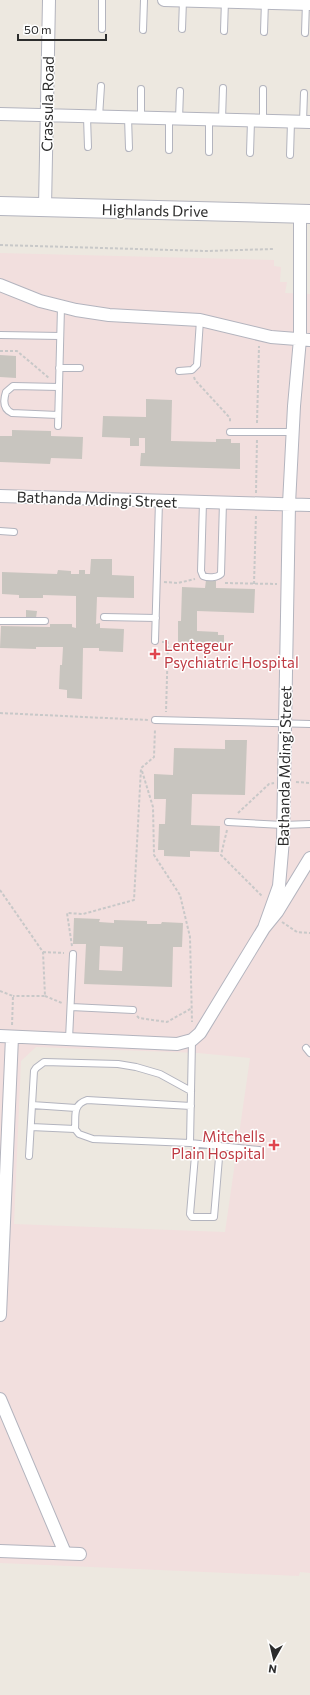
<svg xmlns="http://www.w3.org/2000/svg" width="310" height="1695" font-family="Commissioner,sans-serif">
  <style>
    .medical { fill: #f2dfde; fill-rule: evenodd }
    .building { fill: #c8c5bf; fill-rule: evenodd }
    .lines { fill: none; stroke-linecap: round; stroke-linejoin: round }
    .lane-casing { stroke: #b3b4be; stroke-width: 8 }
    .street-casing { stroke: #b3b4be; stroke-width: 14 }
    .secondary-casing { stroke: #b3b4be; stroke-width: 20 }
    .path { stroke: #c8c8c8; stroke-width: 2; stroke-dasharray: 3 2; stroke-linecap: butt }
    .lane { stroke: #fff; stroke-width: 6 }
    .street { stroke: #fff; stroke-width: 12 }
    .secondary { stroke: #fff; stroke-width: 18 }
    .health-dot { fill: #e0444e; stroke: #fff; stroke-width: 1.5 }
    .labels { text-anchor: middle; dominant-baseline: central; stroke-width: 3; stroke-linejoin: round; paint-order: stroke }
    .street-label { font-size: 15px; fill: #2c2c2c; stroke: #fff }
    .health-label { font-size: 15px; fill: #be3a42; stroke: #fff; text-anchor: start }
  </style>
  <rect width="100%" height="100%" fill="#ede8e0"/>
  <path class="medical" d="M0,253L274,260V266L281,267L280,282H287L285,293L310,294V1573L300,1572L299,1576L0,1563ZM36,1047L198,1053L250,1058L225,1232L14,1224L21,1061Z"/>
  <path class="building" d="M0,355L16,356V378L0,377Z
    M146,399L172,400L171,441L216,442V439H231V443H240V469L140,466L141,453H145V438H139V446H130V438L102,437L103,416L146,417Z
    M12,430L51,431V436L83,437L82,459L51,458L50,464L0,462V436H12Z
    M91,559H112V575L134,576V598L97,597L96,624L100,623V628L124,629L123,652L99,651V648H83L82,699L67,698V690L59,689L60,665H62L63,647H36V649L0,648L1,626L50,627V624H72V627L76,628V596L43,595V598H19V595L2,594V572L57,574L58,570L71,571V574H79V570H85V574H90Z
    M206,580L216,581V588L255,589L254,613L197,611V631L218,632V635H224V643L178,642V621H181L182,587L205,588Z
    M26,610L37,611L36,618L26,617Z
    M225,740H247L245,795L192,794L191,825L220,826L219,852L190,851V857L164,856V850H158L159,824H165L166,799H154V774L173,775L174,748L225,749Z
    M74,918L100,919L99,922L114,923V920L147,921V924H161L162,922L183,923L182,947H173L172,987L84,984L86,944H73ZM100,946L123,947L122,971L99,970Z"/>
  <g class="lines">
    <defs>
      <path id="lane" d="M102,29V0
        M182,29L183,0
        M143,30L144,0
        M224,31L225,0
        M264,32L265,1
        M305,33L306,2
        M87,117L88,147
        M99,117L101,86
        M128,117L129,148
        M141,118V89
        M179,119L180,91
        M209,120V152
        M222,120L223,88
        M263,121V89
        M303,122L304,93
        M169,150V119
        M250,153L251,121
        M290,155L291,122
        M0,335L60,336
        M59,368H80
        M179,371L192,370L197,365L200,320
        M58,415L12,413C3,409 3,401 6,392L13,386L59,387
        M58,426L61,307
        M230,432H293
        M203,502L201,571L203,576C208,578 217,578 221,574L223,502
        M0,531L14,532
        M104,617L156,618
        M0,621H45
        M155,641L159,501
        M155,720L310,724
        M228,822L283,825L310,824
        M71,1007L133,1010
        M69,1039L73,954
        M306,1048L310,1053
        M32,1105L76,1108
        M31,1127L75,1129L79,1134L93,1139L190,1143L259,1150
        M75,1129C76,1116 72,1105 87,1100L191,1106
        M190,1143L192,1040
        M196,1144L190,1214L192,1217H214L220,1146
        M29,1156L34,1071L36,1068L44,1062L118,1064L136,1067L160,1074L191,1091"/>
      <path id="street" d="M164,0L310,4
        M0,114L310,122
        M45,207L49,0
        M0,285L40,301L76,310L109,315L200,320L271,337L310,340
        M0,496L310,505
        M264,928L279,886L283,840L289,504L294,406L300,339V214
        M0,1036L177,1044L192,1040L200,1033L264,928L277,912L310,858
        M0,1315L12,1037
        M0,1399L65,1553
        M0,1551L80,1554"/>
      <path id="secondary" d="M0,206L310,214"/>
    </defs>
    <use href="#lane" class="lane-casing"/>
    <use href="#street" class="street-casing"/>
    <use href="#secondary" class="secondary-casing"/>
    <path class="path" d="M0,245L206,251L274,249
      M0,351H17L49,378
      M194,377L195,380L230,418V423
      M257,423L259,346
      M256,493L257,439
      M164,582L178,583L195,579
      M225,583L277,584
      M254,584L256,515
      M162,642H168L166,712
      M0,713L148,720
      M142,771L153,807L154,855L180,895L190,937L192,1022
      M296,782L310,783
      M238,813L269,784L274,783
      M227,830L221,855L263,897
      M0,890L43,952L45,996H13
      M282,922L297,932L310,933
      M72,946L67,913L83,914L134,900L141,768L154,757L155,729
      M43,952L64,953
      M0,991L13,996L12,1026
      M45,996L62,1003
      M137,1016L139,1018L167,1022L192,1008"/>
    <use href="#lane" class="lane"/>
    <use href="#street" class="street"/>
    <use href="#secondary" class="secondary"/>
  </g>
  <g class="health-dot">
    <path d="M153 648h4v4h4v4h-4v4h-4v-4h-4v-4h4z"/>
    <path d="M272 1139h4v4h4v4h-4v4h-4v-4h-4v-4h4z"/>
  </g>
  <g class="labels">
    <g class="street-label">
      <text transform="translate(47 104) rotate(-89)">Crassula Road</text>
      <text transform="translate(155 210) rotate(1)">Highlands Drive</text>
      <text transform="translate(97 499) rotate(2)">Bathanda Mdingi Street</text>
      <text transform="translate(284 766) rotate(-89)">Bathanda Mdingi Street</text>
    </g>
    <g class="health-label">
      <text x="164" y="645">Lentegeur<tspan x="164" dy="17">Psychiatric Hospital</tspan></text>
      <text x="265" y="1136" text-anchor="end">Mitchells<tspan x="265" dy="17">Plain Hospital</tspan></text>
    </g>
  </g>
  <g transform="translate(274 1659) rotate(188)" stroke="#ffffff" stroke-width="3" paint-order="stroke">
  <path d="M0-3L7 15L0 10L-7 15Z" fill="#2c2c2c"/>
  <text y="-6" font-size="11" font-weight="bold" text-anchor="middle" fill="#2c2c2c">N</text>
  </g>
  <path d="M18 34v6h88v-6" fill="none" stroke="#2c2c2c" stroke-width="2"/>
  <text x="24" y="34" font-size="12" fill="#2c2c2c" stroke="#ffffff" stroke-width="3" paint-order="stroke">50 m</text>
</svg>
